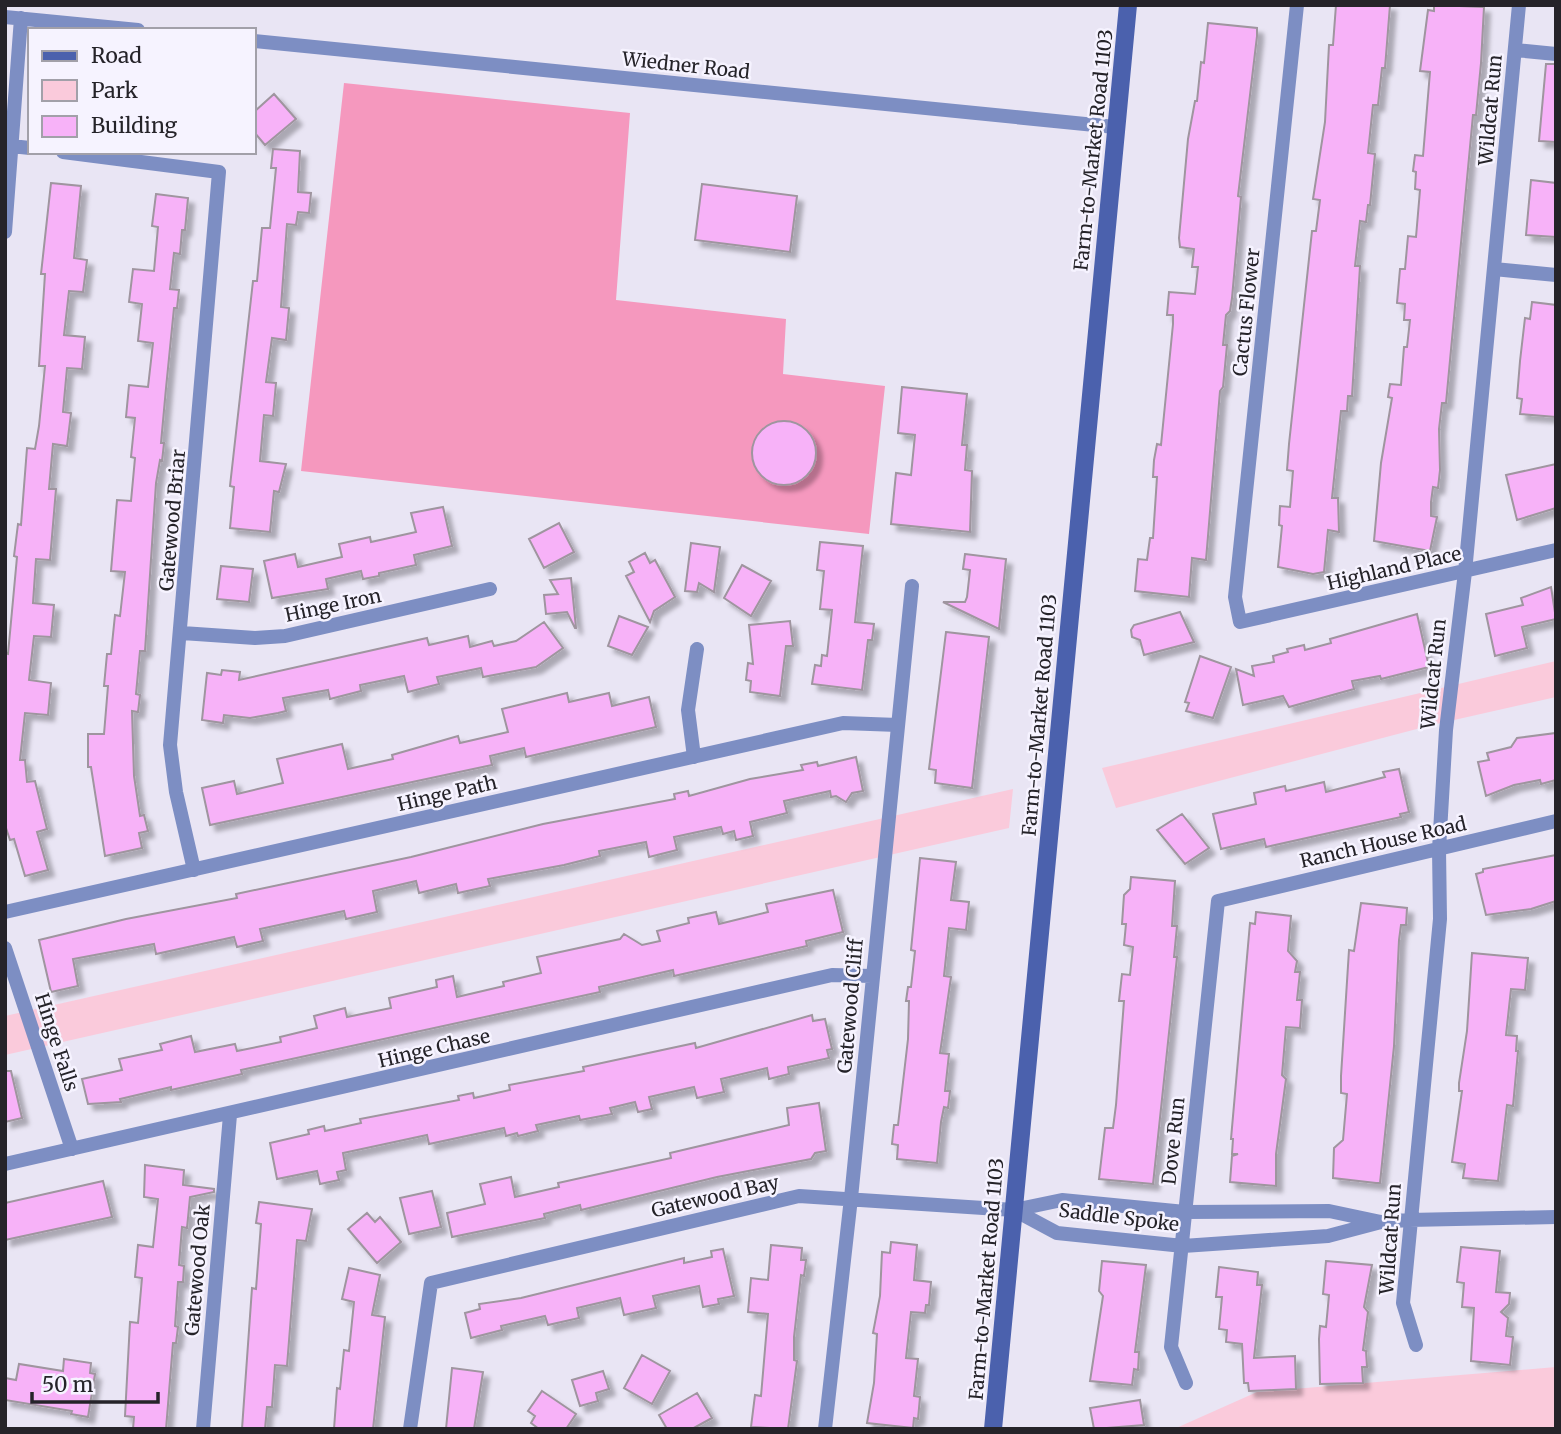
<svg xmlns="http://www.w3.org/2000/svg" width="1561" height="1434" font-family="Merriweather,serif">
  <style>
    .green { fill: #facadb }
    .forest { fill: #f598be }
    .building { fill: #f7b2f8; stroke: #9f959f; stroke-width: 2; filter: url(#shadow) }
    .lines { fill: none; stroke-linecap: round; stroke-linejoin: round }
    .street { stroke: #7d8ec3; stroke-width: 14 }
    .secondary { stroke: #4b61ad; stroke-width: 18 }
    .labels { text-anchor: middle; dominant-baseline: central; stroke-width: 5; stroke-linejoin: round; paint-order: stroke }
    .street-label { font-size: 19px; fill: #252329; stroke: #f6f3ff }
  </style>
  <defs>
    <filter id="shadow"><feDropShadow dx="6" dy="6" stdDeviation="2" flood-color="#0004"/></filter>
  </defs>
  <rect width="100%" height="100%" fill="#e9e5f4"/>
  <path class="green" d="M1556,661V697L1432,725L1116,808L1102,768Z
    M1013,789L1009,828L5,1055V1016Z
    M1556,1367V1429H1174L1257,1392Z"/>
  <path class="forest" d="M344,83L630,113L616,300L786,319L783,374L885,386L869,534L301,471Z"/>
  <path class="building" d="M1336,5H1390L1385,68H1382L1378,105H1373L1368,153L1375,154L1370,205H1368L1366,222L1360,221L1355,266H1360L1352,396H1348L1347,411H1341L1332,498H1338L1339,532L1328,530L1324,572L1313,574L1278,567L1282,526L1279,525L1280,506L1290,507L1293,471L1287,470L1289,444L1312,231H1316L1320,200L1313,199L1325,122L1329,45H1333Z
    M1434,5L1484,7L1481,63L1476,115H1473L1446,403H1442L1439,429L1440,470L1438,488L1433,487L1431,502V516L1437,517L1430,551L1374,541L1381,463L1392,398L1388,397L1390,384L1401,385L1404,347H1407L1410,320H1404L1405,304L1397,303L1400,269H1405L1408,236L1416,237L1420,190L1415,189L1416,172L1413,171L1415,155L1423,156L1430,72L1420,71L1428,10L1434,11Z
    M1208,23L1257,28V36L1238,196L1241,197L1232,298L1230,311L1226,315L1223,345H1227L1223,387L1220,391L1206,560L1192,558L1189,597L1135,591L1138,559L1147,560L1150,538H1153L1157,477H1153L1154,460L1157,444L1161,445L1173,324V315H1167L1169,292L1195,294L1198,267H1192L1194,249L1180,247L1179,238L1188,139L1195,101H1197L1201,62L1204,63Z
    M1546,64H1556V142L1539,141Z
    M274,94L296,119L265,145L254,132V112Z
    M273,149L300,151L298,192L311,193L309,213L298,212L296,225L287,224L281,307L289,308L286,340L272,338L266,382L276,383L273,416L264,415L260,461L286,464L279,492L274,491L270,532L230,528L234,487L230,486L253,281H257L262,228H270L276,168H271Z
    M1531,180L1556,183V237L1526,235Z
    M51,183L81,186L74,258L87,260L83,292L69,291L64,335L85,337L82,369L67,368L63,412L71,413L67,446L53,444L49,489H56L50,560L36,559L33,603L54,605L51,637L34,636L29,680L51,683L48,715L25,713L20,760H25L27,782L35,781L47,829L37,832L48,870L25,876L14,839L10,840L5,825V653L8,654L17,557L14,556L18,524L21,525L27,448L35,449L39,426L45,366H39L45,274H41Z
    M702,184L797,196L790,252L695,240Z
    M156,194L188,198L185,230H182L180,254L174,253L170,289L179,290L177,308H174L166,388L161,443H164L162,461L160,460L156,483L145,651H140L136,694L140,695L138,712L132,711L134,776L140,816L144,815L148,831L139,833L142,848L105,856L91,767H88V734H104L108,686H104L107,654H111L115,615L120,616L125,572L111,571L117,500L131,501L135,458L131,457L135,418L126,417L129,385L148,387L153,343L138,341L142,304L129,302L133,269L154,271L158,227L152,226Z
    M1532,302L1556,305V417L1520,414L1522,399L1517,398L1520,361L1525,318L1530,319Z
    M902,387L967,394L962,445H967L965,470L972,471L970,532L891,524L896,473L911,475L915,435L898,433Z
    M752 453a32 32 0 1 1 64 0a32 32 0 1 1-64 0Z
    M1556,464V508L1517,520L1506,475Z
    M443,507L452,546L414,555L416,565L379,573V576L363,579L361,571L326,579L328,589L272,598L264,561L295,554L298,567L342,557L339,544L370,537L371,542L416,532L411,513Z
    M559,523L574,552L544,568L529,539Z
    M820,542L863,546L855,622L874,624L872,640H868L862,690L812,684L815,665L821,666L822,655L827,656L832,610L820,609L824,571L817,570Z
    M691,543L720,547L714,592L699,583L697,592L685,591Z
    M645,553L650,563L655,560L675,597L654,611L650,622L626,576L634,572L629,562Z
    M965,554L1006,559L999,629L943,602H965L967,597L970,570L963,569Z
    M742,565L771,581L751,616L724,598Z
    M221,566L253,569L249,602L217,599Z
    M571,578L576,628H575L567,612L546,614L544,595L558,594L550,580Z
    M1551,587L1556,619L1522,627L1527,648L1495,656L1486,614L1523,605L1521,598Z
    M1180,612L1194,642L1144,655L1140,640L1132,637L1131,630L1134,625Z
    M1417,614L1429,667L1381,679L1380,676L1352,681L1354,689L1289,707L1283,696L1243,705L1236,669L1254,676L1252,666L1274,662L1273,656L1288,652L1287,649L1304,645L1305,650L1331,643L1330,639Z
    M619,616L648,627L632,655L608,646Z
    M790,621L793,646H786L780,696L750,692L751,681L746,680L748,663L753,664L749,625Z
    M544,622L563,648L536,667L483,677L481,668L437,677L439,684L408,692L404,676L360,685L361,691L330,699L328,690L283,698L286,711L278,713L250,718L224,715L223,723L202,720L207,673L221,675L222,670L240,672L239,680L427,638L429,645L468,636L470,647L492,641L494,646L516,641Z
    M946,632L989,637L972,788L935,783L936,770L929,769Z
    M1200,656L1231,667L1213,718L1186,711L1189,703L1185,702Z
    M567,693L569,702L609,693L612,706L649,697L656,727L526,757L524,748L490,756L492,765L210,825L202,788L234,781L237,794L283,783L277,759L342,744L348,769L393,759L392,755L458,736L460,743L508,732L502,709Z
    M1556,733V780L1541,784L1540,780L1514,785L1486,796L1478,762L1489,760L1487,753L1511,747L1517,738Z
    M856,757L863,791L852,793L846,802L836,796L831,797L830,791L784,801L787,813L750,822L753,836L736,840L734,831L723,834L721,827L674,837L677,850L649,857L646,842L599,851L600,856L564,865L488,879L490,886L458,893L456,884L419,893L416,881L373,891L377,912L346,919L344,911L260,929L263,941L237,947L234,937L156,954L154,944L73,959L78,986L51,992L39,940L126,919L237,898L236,894L411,857L543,824L675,799L674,794L688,791L689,796L750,779L803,770L801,765L817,762L818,766Z
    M1399,769L1409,812L1400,814L1401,817L1266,847L1264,839L1221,849L1213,814L1256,804L1254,793L1285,786L1286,791L1324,782L1326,792L1385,777L1383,772Z
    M1182,814L1209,848L1185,864L1157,830Z
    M1556,855V901L1531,909L1486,915L1476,874L1483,872V869Z
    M920,858L956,862L951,900L969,902L966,930L949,928L944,976L951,977L940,1053L949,1054L945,1091H950L948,1108L944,1107L941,1122L937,1163L897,1159L898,1145L892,1144L894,1125H898L908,1039L909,1001H906L908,987H911L915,951L911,950Z
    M1131,877L1175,881L1172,926H1177L1174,957H1177L1153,1184L1099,1179L1105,1128H1113L1116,1105L1124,1001H1119L1122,974L1130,975L1133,947L1124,945L1126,924H1122L1124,895L1130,889Z
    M833,890L843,932L806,941L807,946L674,976L673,970L599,987L600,992L577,997L241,1070L242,1074L171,1090V1087L120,1099L121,1102L88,1104L82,1079L122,1070L119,1059L162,1050L160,1044L191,1036L195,1052L235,1044L237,1051L281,1042L280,1037L317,1028L314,1016L345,1008L347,1017L391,1008L389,998L437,987L436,980L453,976L457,997L504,986L503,982L541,973L537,957L620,939L624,934L642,945L660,941L657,931L689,923L688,918L716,912L719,924L768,912L766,904Z
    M1361,903L1407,908L1406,925H1401L1399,940L1394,1046L1380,1183H1376L1333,1178L1334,1148L1343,1140L1347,1094L1341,1093V1076L1349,950L1354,951Z
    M1256,912L1291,916L1288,951L1297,961L1295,972H1300L1297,1000H1302L1300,1028L1286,1027L1282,1075L1286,1079L1276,1154V1186L1230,1182L1232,1156L1238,1154H1232L1233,1139H1231L1250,923L1255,924Z
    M1472,953L1528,958L1525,990L1511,989L1506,1035L1517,1036L1516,1051H1518L1513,1106L1507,1105L1498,1181L1463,1178L1465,1164L1452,1162L1462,1091H1459V1083L1467,1031Z
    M812,1015L813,1021L825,1019L832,1049L827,1050L829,1058L788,1067L789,1074L769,1079L767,1068L721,1079L724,1092L697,1098L694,1087L649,1097L652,1109L638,1112L635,1102L610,1108L612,1114L580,1120L579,1116L536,1125L538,1131L518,1136L517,1133L506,1136L504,1128L429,1144L427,1135L343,1153L346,1170L337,1172L339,1180L320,1184L317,1171L277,1179L270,1143L309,1134L308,1130L324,1126L325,1131L361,1123L360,1119L459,1100L458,1096L473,1093L474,1098L510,1090L509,1085L584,1071L583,1067L695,1043L696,1048Z
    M5,1071H11L22,1118L5,1122Z
    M819,1103L826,1151L815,1153L811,1159L717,1177L581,1210L580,1205L544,1214L545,1218L452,1237L447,1213L485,1204L480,1184L511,1177L515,1197L559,1187L558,1183L671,1158L670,1153L789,1125L787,1108Z
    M145,1165L184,1170L183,1185L214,1189V1192L190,1197L187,1228L182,1227L179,1265L184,1266L183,1282H178L175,1326L178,1327L176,1343H173L166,1429H133L134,1417L125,1416L130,1322L138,1323L142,1278L135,1277L138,1245L153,1247L158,1199L144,1197Z
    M103,1181L112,1217L5,1240V1203Z
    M432,1191L441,1227L409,1234L400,1198Z
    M259,1202L312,1209L306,1241L297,1240L287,1366L275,1365L272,1407H267L265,1429H242L252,1288L256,1289L261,1224L256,1223Z
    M367,1213L375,1222L380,1217L401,1242L377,1263L348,1229Z
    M891,1242L917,1245L914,1280L931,1282L929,1305H926L925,1313L911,1312L906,1358L918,1359L914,1396L920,1397L918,1419L914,1418L913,1428L867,1423L874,1383L877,1334L873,1333L880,1296L882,1252L890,1253Z
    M771,1245L802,1248L801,1260H806L804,1276L801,1275L794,1337V1360L797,1361L788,1429L751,1427L755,1395L761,1396L768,1314L748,1312L751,1278L768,1280Z
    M1461,1247L1500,1251L1496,1292L1510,1293L1509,1304L1501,1312L1508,1318L1506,1336L1513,1337L1510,1365L1471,1361L1474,1308L1462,1307L1464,1283L1457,1282Z
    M723,1249L734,1296L718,1299L719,1304L703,1307L699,1286L653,1296L656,1308L624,1315L620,1298L577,1308L579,1318L548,1325L545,1316L501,1326L502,1330L471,1338L465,1313L480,1309L479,1304L521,1298L684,1258V1263L712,1257L711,1251Z
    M1102,1261L1146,1265L1135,1352H1139L1138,1370L1134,1369L1132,1385L1090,1381L1103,1296L1099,1291Z
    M1326,1261L1372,1265L1364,1307L1368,1312L1363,1350L1366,1351L1367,1367H1362L1363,1383L1320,1384L1319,1339L1320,1326L1326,1327L1329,1295L1323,1294Z
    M1219,1267L1258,1272L1257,1285H1262L1254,1358L1295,1356L1296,1389L1249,1391L1248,1383H1244L1242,1344L1226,1342L1227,1330L1219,1329L1222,1297H1216Z
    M349,1268L380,1275L372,1315L385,1317L373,1429H334L337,1388L340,1389L344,1350L349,1351L354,1302L342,1299Z
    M642,1355L670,1371L652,1404L624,1388Z
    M64,1359L91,1363L90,1373L95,1374L88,1417L71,1414L72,1411L5,1400V1378L16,1380L19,1364L63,1371Z
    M452,1368L483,1372L474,1429H446Z
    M603,1371L609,1389L596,1393L598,1401L580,1406L572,1380Z
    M542,1391L576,1414L566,1429H539L531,1423L535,1416L528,1411Z
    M697,1393L712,1418L692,1429H667L659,1415Z
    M1140,1400L1144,1425L1094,1429L1090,1408Z"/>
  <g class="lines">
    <path class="street" d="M1297,5L1235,597L1240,622L1556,550
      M5,17L138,30
      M254,41L1115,127
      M1515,50L1556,54
      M11,146L30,148
      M63,152L219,172L170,745L176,792L194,870
      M5,232L21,18
      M1494,269L1556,275
      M182,633L255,638L285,636L490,589
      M694,757L688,710L697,649
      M5,912L843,723L898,725
      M5,948L72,1149
      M5,1164L832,975L872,976
      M1014,1210L1057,1233L1183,1246L1328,1236L1381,1222L1409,1220L1556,1217
      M1416,1345L1403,1303L1440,919L1439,849L1446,730L1465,572L1519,5
      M1186,1383L1171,1347L1218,901L1556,821
      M203,1429L230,1115
      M410,1429L431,1283L799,1196L1014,1210L1062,1200L1185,1212L1329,1211L1381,1222
      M825,1429L851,1198L912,586"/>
    <path class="secondary" d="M993,1429L1128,5"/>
  </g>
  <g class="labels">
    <g class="street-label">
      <text transform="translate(686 65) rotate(6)">Wiedner Road</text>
      <text transform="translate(1490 110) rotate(-85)">Wildcat Run</text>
      <text transform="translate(1093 150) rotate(-84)">Farm-to-Market Road 1103</text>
      <text transform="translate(1246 312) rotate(-84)">Cactus Flower</text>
      <text transform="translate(172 520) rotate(-85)">Gatewood Briar</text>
      <text transform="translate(1394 568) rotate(-13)">Highland Place</text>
      <text transform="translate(333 605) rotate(-12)">Hinge Iron</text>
      <text transform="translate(1433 674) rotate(-84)">Wildcat Run</text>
      <text transform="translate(1039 715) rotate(-85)">Farm-to-Market Road 1103</text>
      <text transform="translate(447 793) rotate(-13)">Hinge Path</text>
      <text transform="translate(1383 842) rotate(-13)">Ranch House Road</text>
      <text transform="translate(850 1006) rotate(-85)">Gatewood Cliff</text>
      <text transform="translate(57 1042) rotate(72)">Hinge Falls</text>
      <text transform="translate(434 1048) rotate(-13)">Hinge Chase</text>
      <text transform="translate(1173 1141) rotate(-84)">Dove Run</text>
      <text transform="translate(715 1196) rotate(-13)">Gatewood Bay</text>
      <text transform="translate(1119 1217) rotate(7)">Saddle Spoke</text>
      <text transform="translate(1390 1239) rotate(-86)">Wildcat Run</text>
      <text transform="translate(197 1270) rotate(-85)">Gatewood Oak</text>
      <text transform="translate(986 1279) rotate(-85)">Farm-to-Market Road 1103</text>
    </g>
  </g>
  <rect width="1561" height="1434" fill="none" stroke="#252329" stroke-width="14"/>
  <rect x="28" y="28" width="228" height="126" fill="#f6f3ff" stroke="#a2a0a9" stroke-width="2"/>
  <rect x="42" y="51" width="35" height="10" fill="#4b61ad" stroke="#a2a0a9" stroke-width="2"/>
  <text x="91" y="63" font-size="21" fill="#252329">Road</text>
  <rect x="42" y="80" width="35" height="21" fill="#facadb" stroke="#a2a0a9" stroke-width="2"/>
  <text x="91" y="98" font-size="21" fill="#252329">Park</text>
  <rect x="42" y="116" width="35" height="21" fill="#f7b2f8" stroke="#a2a0a9" stroke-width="2"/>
  <text x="91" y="133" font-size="21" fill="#252329">Building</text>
  <path d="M32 1392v10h126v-10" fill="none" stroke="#252329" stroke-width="3.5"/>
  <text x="42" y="1392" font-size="21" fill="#252329" stroke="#f6f3ff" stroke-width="5" paint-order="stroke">50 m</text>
</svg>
